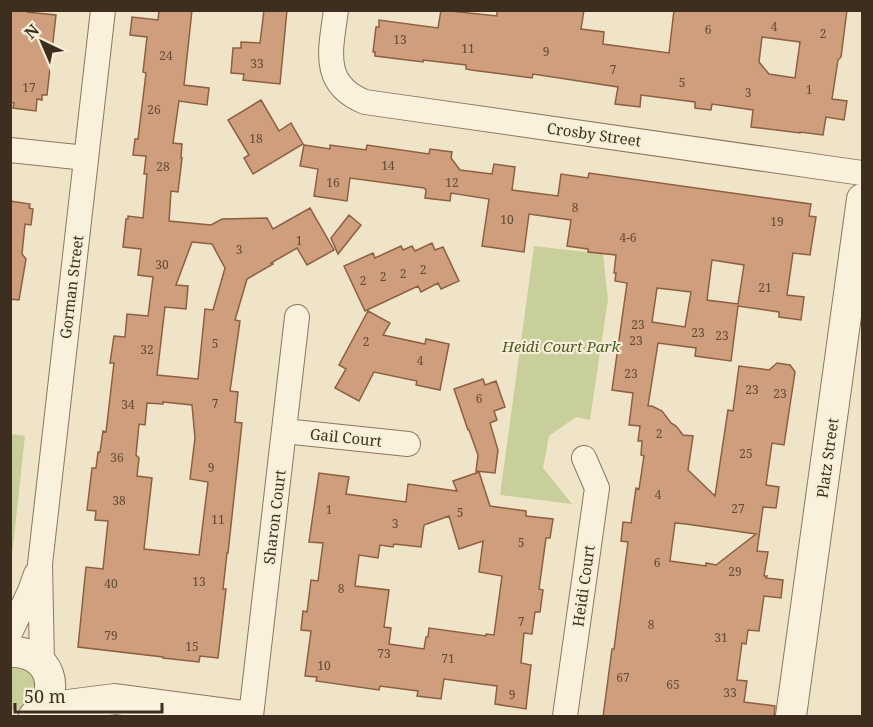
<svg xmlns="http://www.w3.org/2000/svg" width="873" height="727" font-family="'Noto Serif',serif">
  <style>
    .green { fill: #c9cf9b }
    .building { fill: #cf9f7d; stroke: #8d5f41; stroke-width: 1.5; fill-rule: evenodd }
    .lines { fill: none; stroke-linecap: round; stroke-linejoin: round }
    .minor-casing { stroke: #8d765c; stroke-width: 26 }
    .tertiary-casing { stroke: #8d765c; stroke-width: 32 }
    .minor { stroke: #faf1dc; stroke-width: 24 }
    .tertiary { stroke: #faf1dc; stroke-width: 30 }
    .labels { text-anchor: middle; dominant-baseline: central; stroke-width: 4.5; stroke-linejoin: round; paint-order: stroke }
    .number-label { font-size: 12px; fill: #624a37 }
    .street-label { font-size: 15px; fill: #3d2e20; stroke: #f7eed8 }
    .park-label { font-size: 15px; font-style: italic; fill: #4d5a26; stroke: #f7eed8 }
  </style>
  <rect width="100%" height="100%" fill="#f0e4c8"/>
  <path class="green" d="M534,246L603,254L608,299L590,420L576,417L549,436L543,468L572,504L500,495Z
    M11,434L25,436L11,565L10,434Z
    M10,665L27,666L40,686L22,710H11Z"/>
  <path class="building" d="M10,10H27V12L56,15L47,95H42V100L37,99L36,111L13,108L14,103L10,102Z
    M159,10H192L184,85L209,88L207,105L179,101L173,143L182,144L181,158H182L178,192L171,191L169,221L211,225L222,219L267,218L273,229L310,208L334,250L307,265L297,248L271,263L273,264L247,279L235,320L240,321L230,391L238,392L235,422L242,423L228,553H227L223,589H226L218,658L200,656L199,662L163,658V657L78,647L86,567L103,569L108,521L95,520L96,511L87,510L92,468H96L98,452H100L103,431L106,432L114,363H110L114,336L125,337L127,314L148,316L153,277L138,275L141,249L123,247L126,219H128V216L143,218L147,174H144L146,156L133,155L135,139H138L146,73L143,72L147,37L130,35L132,17L158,20ZM192,242L212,244L225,268L213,310L205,309L198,379L157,375L165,307L186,309L188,286L176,285ZM163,402L192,405L195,438L190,479L208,482L199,555L144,549L152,478L137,476L139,458L136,455L139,424L145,425L147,403L163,404Z
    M264,10H287L280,84L243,80L244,74L231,73L233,48H241V42L260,43Z
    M441,10L497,16V10H584L581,29L604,32L603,44L669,53L674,10H847L841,57L838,60L832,99L847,101L844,120L826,117L823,135L800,132V133L751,127L753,110L712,104L711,110L695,108V102L641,95L640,107L615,104L618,87L533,74L532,78L471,70L466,69V65L423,60V62L375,56V52H373L376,27H379V20L438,28ZM762,37L800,42L795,78L769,74L759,62Z
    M261,100L279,131L291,123L303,144L253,174L244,158L249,155L228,120Z
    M304,145L330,149V145L366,150L367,145L429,154L430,149L452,152L451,158L460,170L492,174L494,164L515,167L512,190L558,196L561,174L588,178L589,173L811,204L809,216L816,217L810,255L793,253L787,295L804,297L801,320L779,317V312L738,306L731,361L695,356L696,348L658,343L648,406H652L662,411L671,423L676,426L683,435L693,436L688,470L715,496L728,410L733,411L739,366L769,370L777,363L790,365L795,372L784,445L772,443L766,485L779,487L776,508L763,507L757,551L768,552L764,576H767L766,578L783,580L781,598L764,596L759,631L748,630L746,644L742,643L737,680L747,681L744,702L775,706L774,717H603L612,649H614L628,542L621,541L623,522L631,523L636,488L639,489L644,456L641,455L642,441H638L640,426L629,425L633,393L612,390L627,283L615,281L616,273H614L616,255L588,252V249L567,246L571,220L529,214L524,252L482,246L489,199L451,193L450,201L425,198L426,190L424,188L350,178L347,201L314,196L318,169L300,166ZM712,260L744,265L738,304L707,300ZM657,288L691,292L685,327L652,322ZM675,523L686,524L756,534L716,565L706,563V566L670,561Z
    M10,201L30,204L29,208L33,209L31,225L25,224L22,254L26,259L19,300L10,299Z
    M349,215L361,225L338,254L331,238Z
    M432,243L435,250L443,247L459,281L441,289L438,283L421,292L418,286L365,311L344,266L373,253L375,258L401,246L403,250L412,246L415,251Z
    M368,311L390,323L383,335L425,344L426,339L449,344L440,390L416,385L417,381L374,372L359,401L335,388L346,369L339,365Z
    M483,379L485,385L496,381L505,407L494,411L497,420L490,423L498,450L495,473L476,471L478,455L469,430H468L454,389Z
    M479,472L490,506L526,511V516L553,519L550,538H546L539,589L543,590L540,612H535L532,634L524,633L521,663L531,665L526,709L495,704L497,686L444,679L441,699L417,696L418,691L380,686L379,690L316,681L317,677L305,676L311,631L301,630L303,611L307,612L311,580L318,581L323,543L309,542L319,473L349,477L346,494L406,502L408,484L457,491L453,481ZM449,516L459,549L483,541L479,572L502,576L494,635L486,634V636L429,628L428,637H426L424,649L389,644L391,628L384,627L389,590L355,586L359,555L378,558L380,545L393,547L394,544L421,547L424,525Z"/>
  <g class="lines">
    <defs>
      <path id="minor" d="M336,10C331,49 320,84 365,102L862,173
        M10,150L86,158
        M284,431L408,444
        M10,633L30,591L36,574
        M42,663L40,564L103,10
        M251,716L297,317
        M565,716L597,488L584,458"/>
      <path id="tertiary" d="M10,652C50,650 64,692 34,716
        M44,708L115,699L244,716
        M791,716L862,199"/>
    </defs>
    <use href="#minor" class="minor-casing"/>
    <use href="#tertiary" class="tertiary-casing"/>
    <use href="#minor" class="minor"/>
    <use href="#tertiary" class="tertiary"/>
  </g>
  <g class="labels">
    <g class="number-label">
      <text x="774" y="26">4</text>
      <text x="708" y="29">6</text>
      <text x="823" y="33">2</text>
      <text x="400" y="39">13</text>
      <text x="468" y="48">11</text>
      <text x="546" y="51">9</text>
      <text x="166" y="55">24</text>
      <text x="257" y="63">33</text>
      <text x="613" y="69">7</text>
      <text x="682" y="82">5</text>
      <text x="29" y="87">17</text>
      <text x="809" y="89">1</text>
      <text x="748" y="92">3</text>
      <text x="154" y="109">26</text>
      <text x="256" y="138">18</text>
      <text x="388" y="165">14</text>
      <text x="163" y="166">28</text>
      <text x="333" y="182">16</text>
      <text x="452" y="182">12</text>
      <text x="575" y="207">8</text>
      <text x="507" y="219">10</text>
      <text x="777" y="221">19</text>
      <text x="628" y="237">4-6</text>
      <text x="299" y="240">1</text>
      <text x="239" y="249">3</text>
      <text x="162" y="264">30</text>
      <text x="423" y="269">2</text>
      <text x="403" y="273">2</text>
      <text x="383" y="276">2</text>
      <text x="363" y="280">2</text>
      <text x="765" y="287">21</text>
      <text x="638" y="324">23</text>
      <text x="698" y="332">23</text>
      <text x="722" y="335">23</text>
      <text x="636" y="340">23</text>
      <text x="366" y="341">2</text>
      <text x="215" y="343">5</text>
      <text x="147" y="349">32</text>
      <text x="420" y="360">4</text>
      <text x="631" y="373">23</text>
      <text x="752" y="389">23</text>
      <text x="780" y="393">23</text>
      <text x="479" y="398">6</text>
      <text x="215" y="403">7</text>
      <text x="128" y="404">34</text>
      <text x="659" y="433">2</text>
      <text x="746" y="453">25</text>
      <text x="117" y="457">36</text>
      <text x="211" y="467">9</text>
      <text x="658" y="494">4</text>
      <text x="119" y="500">38</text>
      <text x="738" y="508">27</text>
      <text x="329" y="509">1</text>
      <text x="460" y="512">5</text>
      <text x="218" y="519">11</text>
      <text x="395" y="523">3</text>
      <text x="521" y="542">5</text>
      <text x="657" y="562">6</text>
      <text x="735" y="571">29</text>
      <text x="199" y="581">13</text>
      <text x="111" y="583">40</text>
      <text x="341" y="588">8</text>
      <text x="521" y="621">7</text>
      <text x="651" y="624">8</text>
      <text x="111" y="635">79</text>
      <text x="721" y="637">31</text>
      <text x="192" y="646">15</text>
      <text x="384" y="653">73</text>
      <text x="448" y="658">71</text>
      <text x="324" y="665">10</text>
      <text x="623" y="677">67</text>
      <text x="673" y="684">65</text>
      <text x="730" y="692">33</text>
      <text x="512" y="694">9</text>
    </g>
    <g class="street-label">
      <text transform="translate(594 134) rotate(8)">Crosby Street</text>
      <text transform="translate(71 287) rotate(-83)">Gorman Street</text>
      <text transform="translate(346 437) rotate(6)">Gail Court</text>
      <text transform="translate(827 458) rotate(-82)">Platz Street</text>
      <text transform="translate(274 517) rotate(-83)">Sharon Court</text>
      <text transform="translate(583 586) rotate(-82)">Heidi Court</text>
    </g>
    <g class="park-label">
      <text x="561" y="346">Heidi Court Park</text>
    </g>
  </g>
  <rect width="873" height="727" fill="none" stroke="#3d2e20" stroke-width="24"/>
  <g transform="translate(42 42) rotate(316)" stroke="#f7eed8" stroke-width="4.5" paint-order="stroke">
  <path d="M0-4.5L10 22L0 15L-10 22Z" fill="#3d2e20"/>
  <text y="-9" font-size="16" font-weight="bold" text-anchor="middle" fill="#3d2e20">N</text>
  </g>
  <path d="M15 703v9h147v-9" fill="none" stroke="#3d2e20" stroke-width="3"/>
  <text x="24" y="703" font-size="18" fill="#3d2e20" stroke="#f7eed8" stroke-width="4.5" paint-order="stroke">50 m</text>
</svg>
